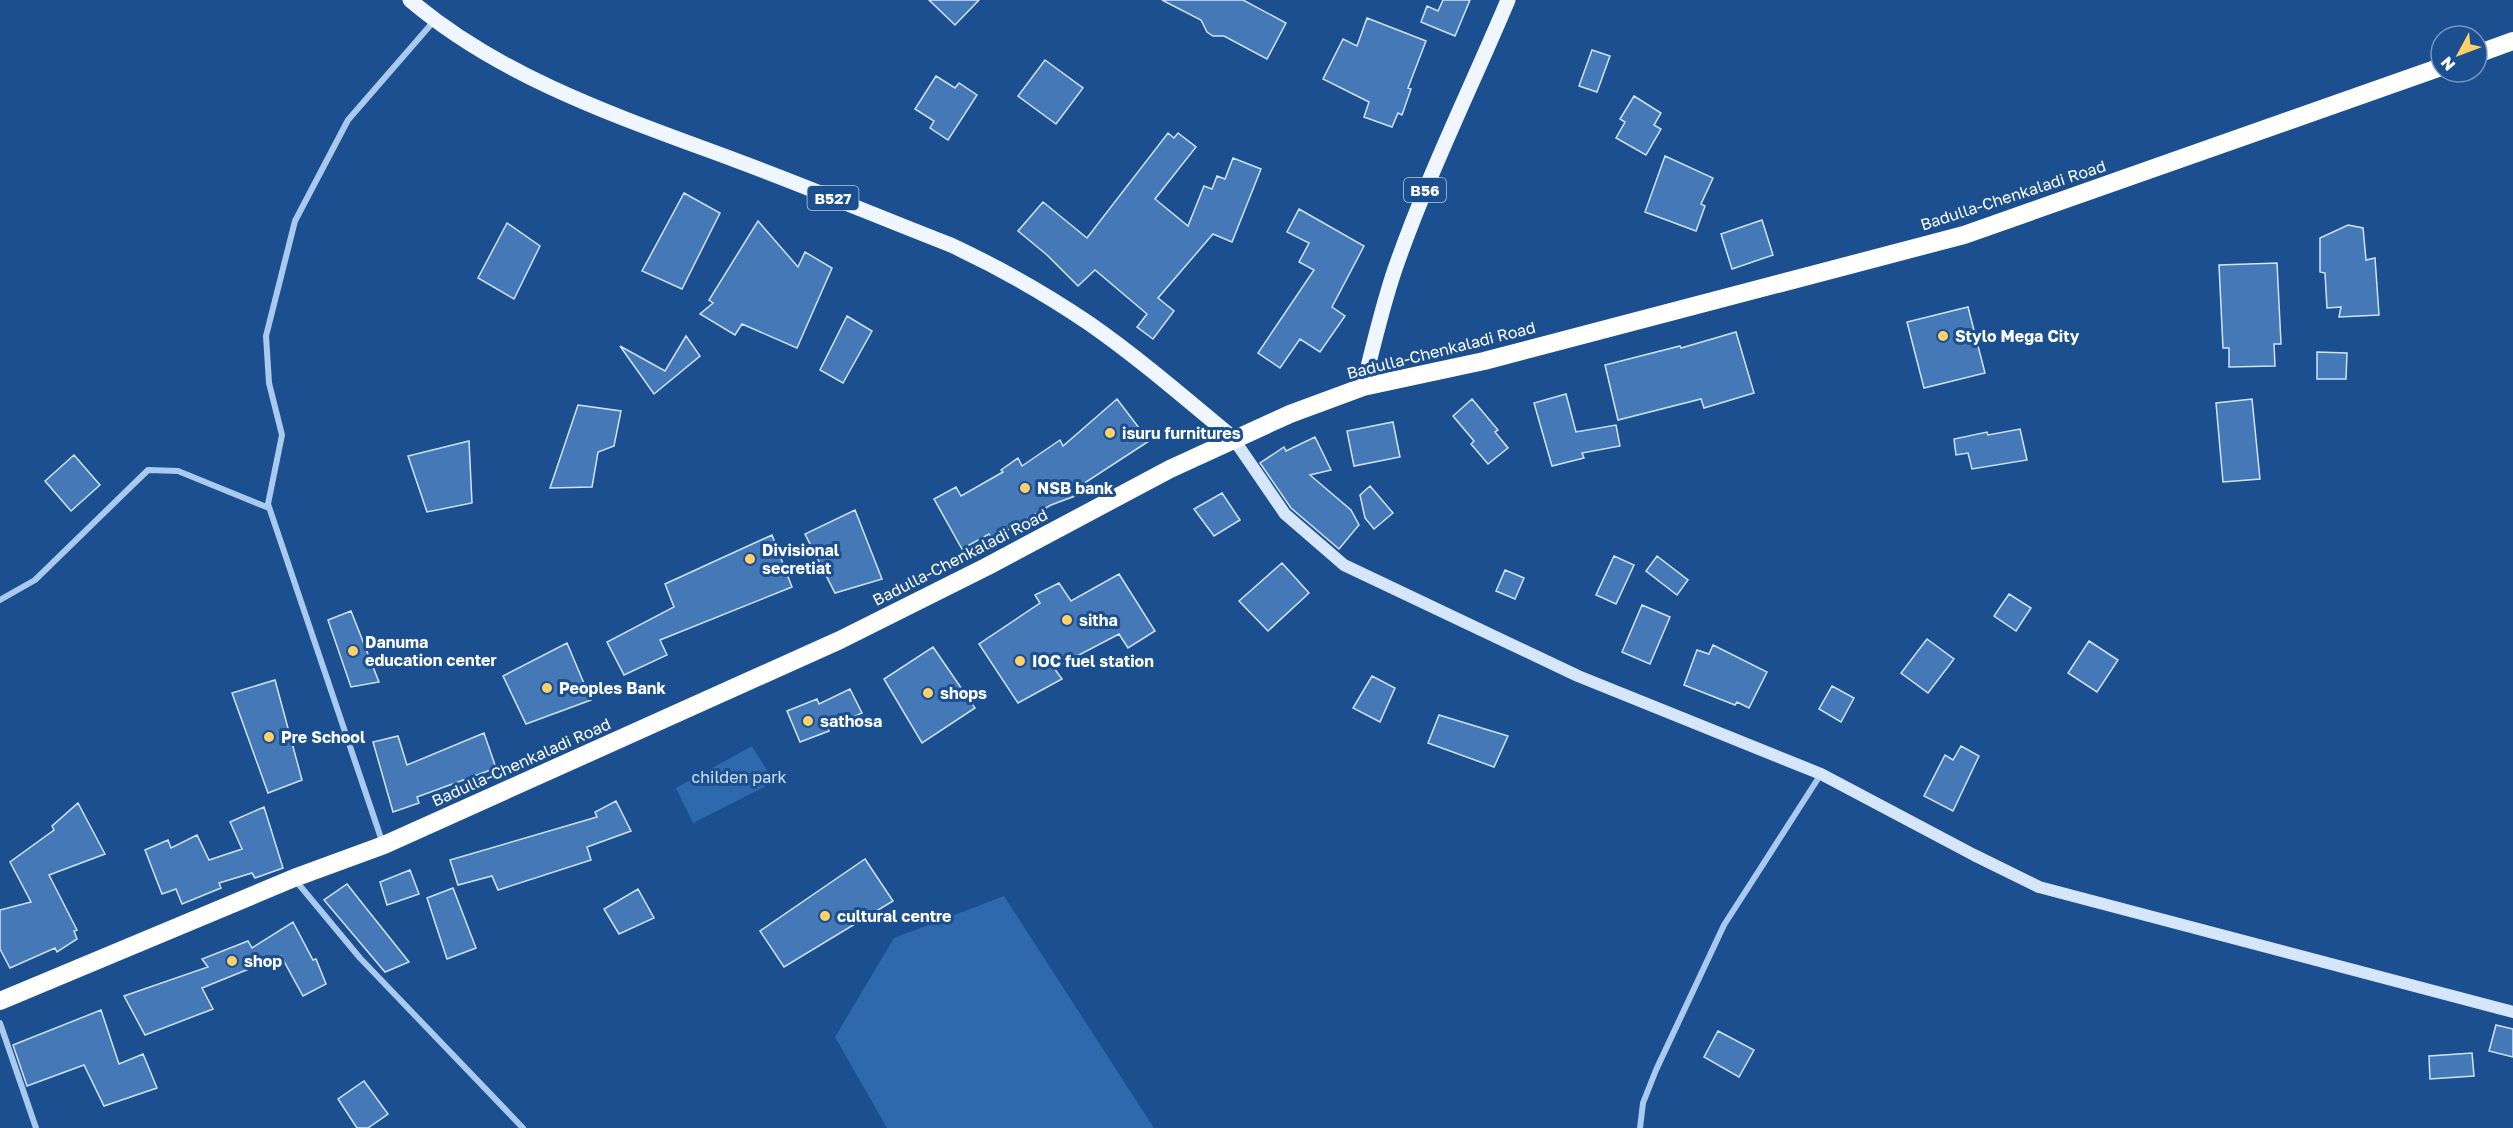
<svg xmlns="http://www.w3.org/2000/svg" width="2513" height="1128" font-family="'Golos Text',sans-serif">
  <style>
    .green { fill: #2e69ad }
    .building { fill: #4478b7; stroke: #cfe3fa; stroke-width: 1.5 }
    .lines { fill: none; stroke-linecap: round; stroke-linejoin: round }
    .street { stroke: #a9c9ee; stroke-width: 6 }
    .secondary { stroke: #d6e6fa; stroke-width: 12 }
    .primary { stroke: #f0f6ff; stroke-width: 15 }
    .highway { stroke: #fff; stroke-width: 18 }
    .poi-dot { fill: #ffd166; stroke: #1b4f8f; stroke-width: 2 }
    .labels { text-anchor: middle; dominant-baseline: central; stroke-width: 6; stroke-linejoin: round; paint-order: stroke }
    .shield { fill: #1b4f8f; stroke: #bbcadd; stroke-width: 1.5 }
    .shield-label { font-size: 15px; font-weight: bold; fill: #fff }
    .street-label { font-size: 16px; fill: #fff; stroke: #1b4f8f }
    .poi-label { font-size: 16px; font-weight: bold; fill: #fff; stroke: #1b4f8f; text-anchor: start }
    .park-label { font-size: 16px; fill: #cfe3fa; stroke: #1b4f8f }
  </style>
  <rect width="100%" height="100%" fill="#1b4f8f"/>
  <path class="green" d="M752,746L774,782L693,823L676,788Z
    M1004,896L1154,1128H887L835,1037L894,938Z"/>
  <path class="building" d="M929,0H979L955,25Z
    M1162,0H1243L1286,23L1267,59L1224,36H1213L1207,32L1201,20Z
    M1443,0H1470L1455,36L1421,22L1427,6L1438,11Z
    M1367,18L1426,41L1408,88L1411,89L1402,115L1398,113L1392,127L1364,117L1369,102L1323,79L1343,39L1357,46Z
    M1592,50L1610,56L1597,92L1579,86Z
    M1045,60L1083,88L1056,124L1018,96Z
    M936,76L955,88L959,83L977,95L948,140L930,128L934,121L915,109Z
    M1634,96L1661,113L1654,125L1661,129L1646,155L1616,138L1625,122L1620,119Z
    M1168,133L1174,138L1178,133L1196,147L1155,199L1188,226L1204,186L1212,189L1217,176L1225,179L1233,158L1261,169L1232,242L1213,234L1158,298L1174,311L1153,339L1137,327L1147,314L1095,270L1078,286L1047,255L1018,231L1043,202L1087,238Z
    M1665,156L1713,178L1701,204L1705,206L1696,231L1645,212Z
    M684,193L720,213L682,289L642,271Z
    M1299,209L1364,246L1332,307L1345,316L1320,352L1300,339L1280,368L1258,353L1314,270L1299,262L1309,243L1287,232Z
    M1762,220L1773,255L1732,269L1721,234Z
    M758,221L798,267L805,252L832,268L797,348L742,324L735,335L700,314L713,303L709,300Z
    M507,223L540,246L514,299L478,278Z
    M2348,225L2363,228L2366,260L2375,258L2379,315L2339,317L2341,307L2327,308L2325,273L2320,272V238Z
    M2277,263L2281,344H2274L2275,366L2229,367V348H2223L2219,265Z
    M1968,307L1985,373L1924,388L1907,322Z
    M847,316L872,331L843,383L820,370Z
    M1736,332L1754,393L1704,408L1701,399L1618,420L1605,365L1680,346L1681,348Z
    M686,336L700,356L654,394L620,346L665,371Z
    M2317,352L2347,353L2346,379H2317Z
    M1566,394L1576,432L1616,425L1620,446L1582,453L1584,458L1552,466L1534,403Z
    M1117,399L1149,441L1086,482L1091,490L1051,505L992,539L989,534L962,549L934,499L956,487L961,496L1003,472L1001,470L1018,458L1022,466L1060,440L1063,446Z
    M1472,399L1498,430L1495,432L1508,448L1488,464L1471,444L1474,441L1453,416Z
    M2252,399L2260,479L2223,482L2216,403Z
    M578,405L621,411L614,446L598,452L592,487L550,488Z
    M1393,422L1400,457L1354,466L1347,431Z
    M2020,429L2027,460L1972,469L1968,453L1956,455L1954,439L1987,432L1988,435Z
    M1315,437L1331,470L1310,475L1351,510L1359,525L1339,549L1291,508L1260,463L1284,447L1286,451Z
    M469,441L472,503L427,512L408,456Z
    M74,455L100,485L71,511L45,481Z
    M1370,486L1393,513L1374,529L1365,518L1360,495Z
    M1222,493L1240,520L1214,536L1194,509Z
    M855,510L882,579L835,593L805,534Z
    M772,535L792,587L660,640L667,655L624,675L607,642L674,607L665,584Z
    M1614,556L1634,565L1616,604L1596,595Z
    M1657,556L1688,580L1677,595L1646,571Z
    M1282,563L1309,593L1268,631L1239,601Z
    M1505,570L1524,578L1515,599L1496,591Z
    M1119,574L1155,631L1128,648L1119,634L1054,668L1062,679L1018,703L979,644L1040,603L1035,595L1059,583L1071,601Z
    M2009,594L2031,608L2016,631L1994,616Z
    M1642,605L1670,617L1650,664L1622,652Z
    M351,611L379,682L351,687L328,620Z
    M1927,639L1954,659L1928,693L1901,673Z
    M2089,641L2118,660L2097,692L2068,673Z
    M567,643L591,700L526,724L503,676Z
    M1713,645L1767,672L1749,708L1737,702L1735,705L1684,685L1697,650L1709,654Z
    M933,647L975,708L922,743L884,679Z
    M1372,676L1395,688L1380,722L1353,708Z
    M275,680L302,780L268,793L232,693Z
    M1832,686L1854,698L1841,722L1819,709Z
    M850,689L862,713L828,729L829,731L800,742L787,711L817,699L819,704Z
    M1439,715L1508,736L1494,767L1428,743Z
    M484,733L496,768L417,797L419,803L393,812L373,742L398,736L407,765Z
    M1961,746L1979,756L1953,811L1924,796L1945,755L1953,760Z
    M616,801L631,831L587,847L591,860L498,890L492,876L458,885L450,860L597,817L595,812Z
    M78,803L105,854L49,875L77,930L74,931L77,939L57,952L55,948L10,968L0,949V910L31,902L10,862L54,830L52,826Z
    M264,807L283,868L255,878L252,873L219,883L221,888L182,904L176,889L162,894L145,850L168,840L171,848L197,835L209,860L242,849L230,822Z
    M865,859L893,901L784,967L760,931Z
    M410,870L419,894L387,905L380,882Z
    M347,884L362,903L409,962L385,972L324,900Z
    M453,888L476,948L447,959L427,898Z
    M638,889L654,918L619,934L604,909Z
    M293,922L313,960L316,959L326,984L303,996L281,956L202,988L213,1009L145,1035L124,996L208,967L202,959L248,941L252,948Z
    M101,1010L119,1064L143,1054L157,1088L104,1106L84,1065L27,1086L13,1045Z
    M2496,1025L2513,1029V1057L2489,1051Z
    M1718,1031L1754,1050L1739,1077L1704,1057Z
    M2472,1053L2474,1076L2430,1079L2429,1056Z
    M364,1081L388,1114L368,1128H357L338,1099Z"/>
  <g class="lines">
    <path class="street" d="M0,600L35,580L148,470L178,471L269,508
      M383,844L268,504L282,435L269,383L266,336L295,221L348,120L434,21
      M296,881L360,958L523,1128
      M0,1023L36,1128
      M1640,1128L1643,1103L1656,1070L1724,925L1821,774"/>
    <path class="secondary" d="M1233,438L1285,514L1344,565L1578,676L1821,774L1974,855L2039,887L2513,1012"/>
    <path class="primary" d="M410,0C503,79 622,118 735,160C808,187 879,217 951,245C1000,268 1046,294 1090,324C1140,359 1186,399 1233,438
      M1363,387C1373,347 1382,307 1395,269C1427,177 1470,90 1508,0"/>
    <path class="highway" d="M2477,54L2513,41
      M0,1001L294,878L384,845L840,640L986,567L1170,469L1290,414L1363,387L1484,361L1964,235L2441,67"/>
  </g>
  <g class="poi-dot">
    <circle cx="1943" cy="336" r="6"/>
    <circle cx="1110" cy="433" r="6"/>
    <circle cx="1025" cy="488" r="6"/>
    <circle cx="750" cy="559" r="6"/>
    <circle cx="1067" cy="620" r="6"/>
    <circle cx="353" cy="651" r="6"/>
    <circle cx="1020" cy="661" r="6"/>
    <circle cx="547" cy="688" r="6"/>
    <circle cx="928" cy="693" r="6"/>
    <circle cx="808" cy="721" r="6"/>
    <circle cx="269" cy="737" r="6"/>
    <circle cx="825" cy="916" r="6"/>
    <circle cx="232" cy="961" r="6"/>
  </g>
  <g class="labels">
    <g class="shield">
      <rect x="1404" y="178" width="42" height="24" rx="4.5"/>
      <rect x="807.5" y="186" width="51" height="24" rx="4.5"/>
    </g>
    <g class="shield-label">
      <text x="1425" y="190">B56</text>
      <text x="833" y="198">B527</text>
    </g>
    <g class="street-label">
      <text transform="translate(2013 195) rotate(-18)">Badulla-Chenkaladi Road</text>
      <text transform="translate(1441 350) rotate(-14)">Badulla-Chenkaladi Road</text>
      <text transform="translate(960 557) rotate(-27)">Badulla-Chenkaladi Road</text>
      <text transform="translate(521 762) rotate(-24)">Badulla-Chenkaladi Road</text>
    </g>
    <g class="poi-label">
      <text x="1955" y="336">Stylo Mega City</text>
      <text x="1122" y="433">isuru furnitures</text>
      <text x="1037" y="488">NSB bank</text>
      <text x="762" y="550">Divisional<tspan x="762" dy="18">secretiat</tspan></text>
      <text x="1079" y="620">sitha</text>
      <text x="365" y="642">Danuma<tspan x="365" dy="18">education center</tspan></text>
      <text x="1032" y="661">IOC fuel station</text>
      <text x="559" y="688">Peoples Bank</text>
      <text x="940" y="693">shops</text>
      <text x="820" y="721">sathosa</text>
      <text x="281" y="737">Pre School</text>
      <text x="837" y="916">cultural centre</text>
      <text x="244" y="961">shop</text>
    </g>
    <g class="park-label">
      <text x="739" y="777">childen park</text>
    </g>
  </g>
  <g transform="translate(2459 54) rotate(229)"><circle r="28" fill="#1b4f8f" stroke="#7695bc" stroke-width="1.5"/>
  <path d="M0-4.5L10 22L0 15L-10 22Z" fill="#ffd166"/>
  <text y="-9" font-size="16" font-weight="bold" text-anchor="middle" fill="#ffffff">N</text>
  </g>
</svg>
